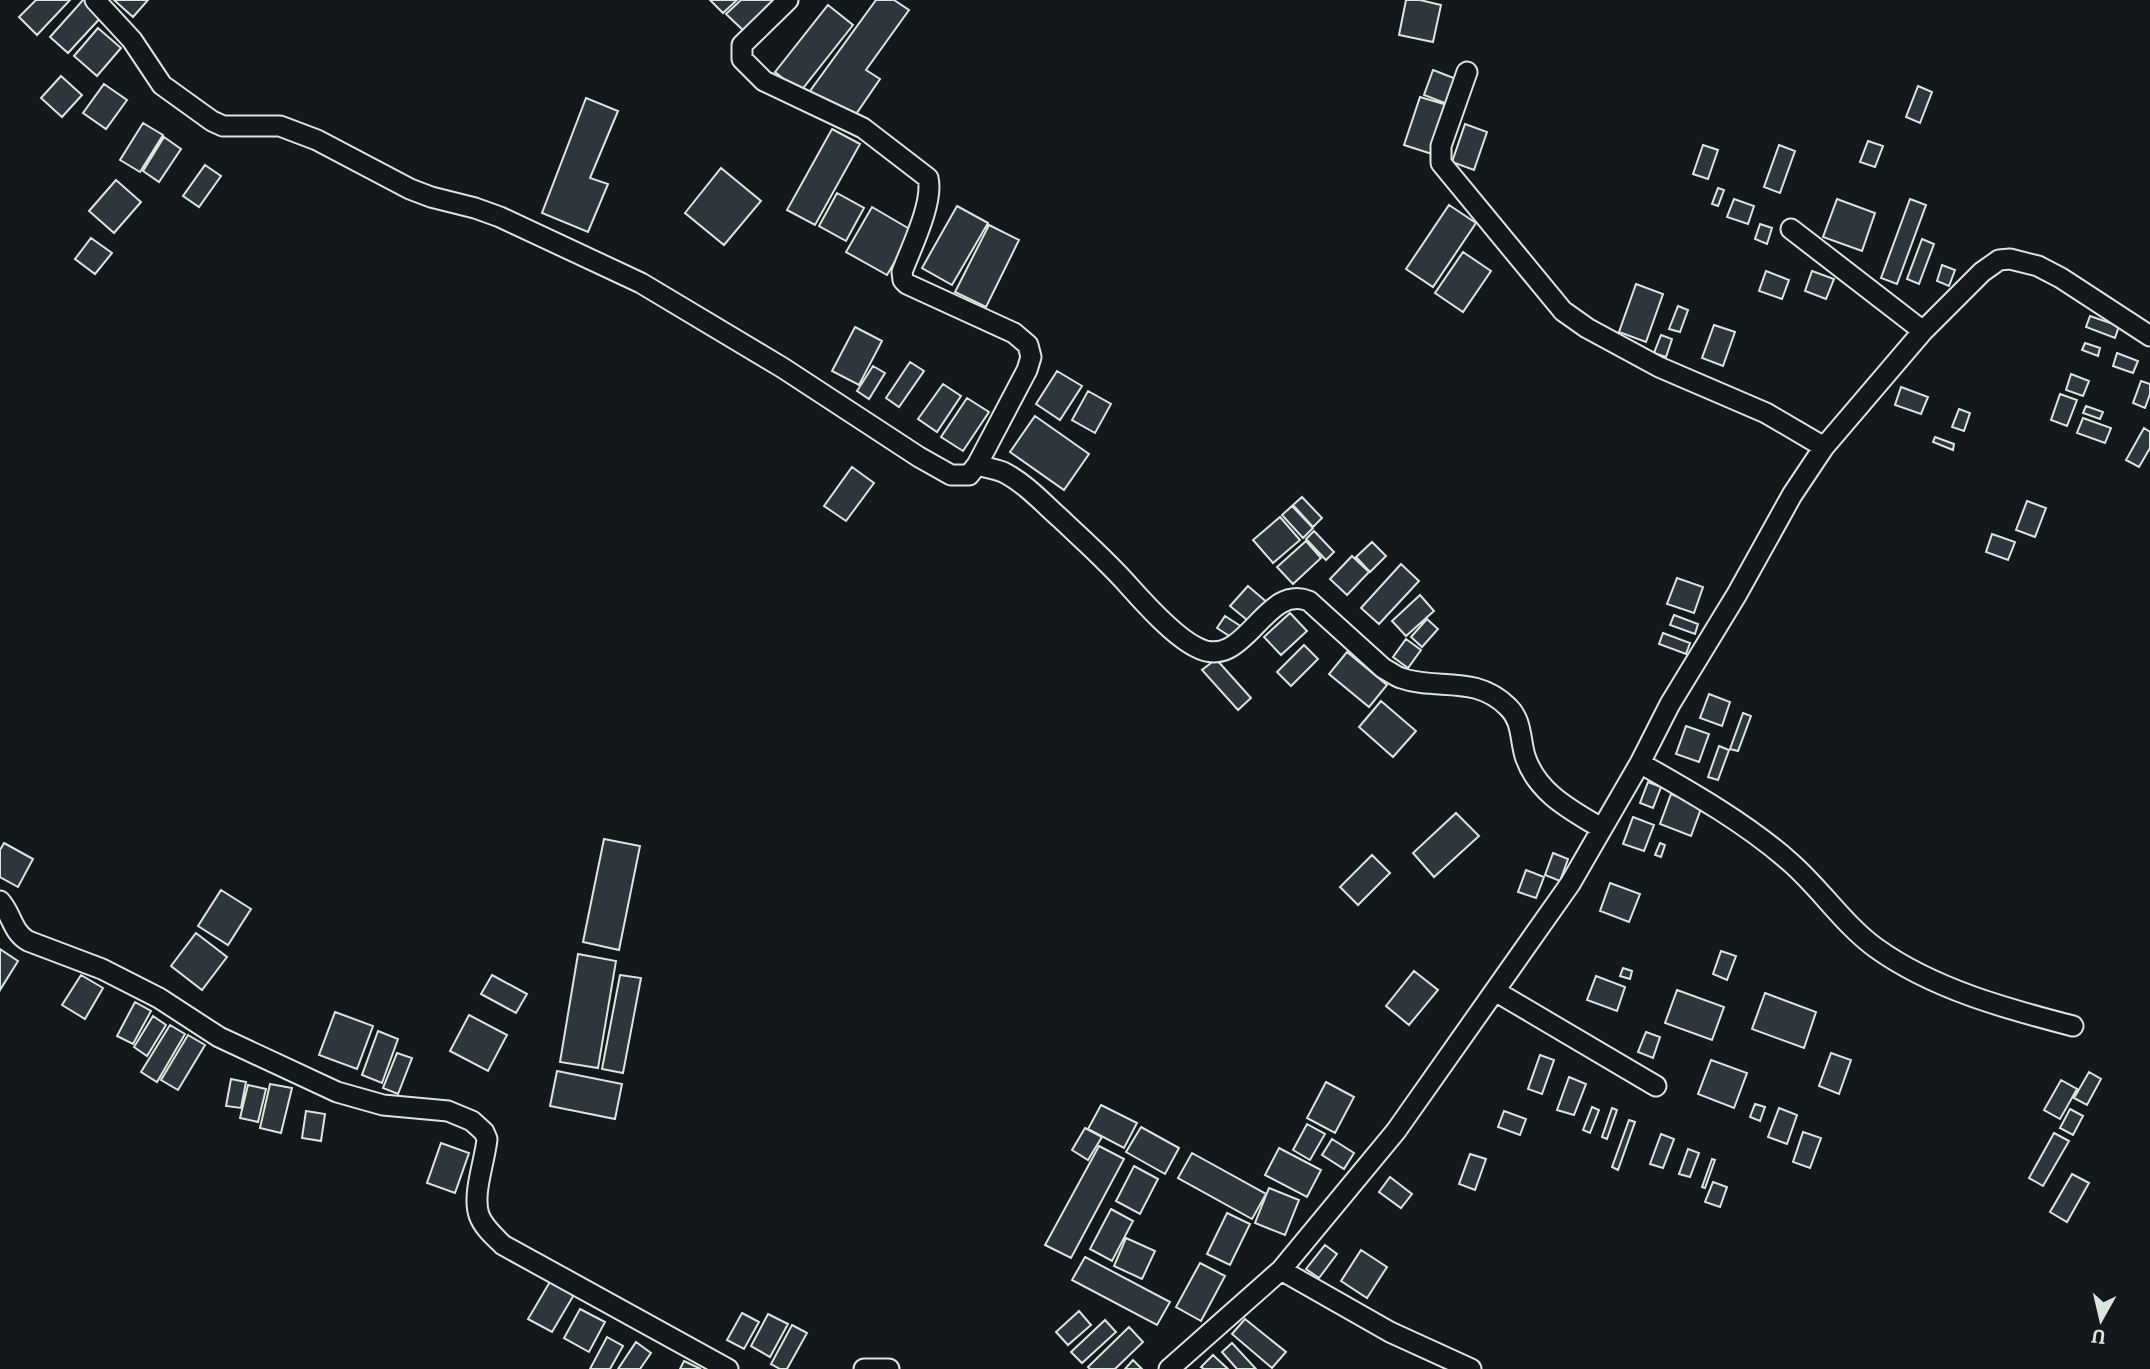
<svg xmlns="http://www.w3.org/2000/svg" width="2150" height="1369" font-family="Bitter,serif">
  <style>
    .building { fill: #2c363c; stroke: #d8e6dc; stroke-width: 2 }
    .lines { fill: none; stroke-linecap: round; stroke-linejoin: round }
    .minor-casing { stroke: #d8e6dc; stroke-width: 23 }
    .minor { stroke: #14181c; stroke-width: 19 }
  </style>
  <rect width="100%" height="100%" fill="#14181c"/>
  <path class="building" d="M36,0H70L37,35L19,17Z
    M83,0H89L104,14L68,53L50,37Z
    M114,0H148L133,17Z
    M710,0H737L723,13Z
    M741,0H778L745,32L726,14Z
    M876,0H894L909,10L866,70L880,79L852,120L810,91Z
    M1406,0H1420L1441,5L1433,42L1399,35Z
    M828,5L853,25L800,92L775,72Z
    M98,28L121,48L97,76L74,56Z
    M1433,70L1459,80L1450,105L1424,95Z
    M61,76L82,95L62,117L41,98Z
    M104,84L127,100L106,129L83,113Z
    M1918,86L1932,92L1920,123L1906,117Z
    M1420,97L1447,105L1432,154L1404,145Z
    M586,98L618,111L590,178L608,184L588,232L542,213Z
    M143,123L163,135L140,172L120,160Z
    M1465,124L1487,132L1474,170L1452,162Z
    M832,129L860,144L815,225L787,210Z
    M164,137L181,149L159,182L143,171Z
    M1868,141L1883,146L1875,167L1860,162Z
    M1703,145L1718,150L1708,179L1693,174Z
    M1779,145L1795,151L1780,193L1764,187Z
    M205,165L221,176L199,207L183,196Z
    M721,168L761,201L724,245L685,213Z
    M116,180L141,202L114,233L89,211Z
    M1718,188L1724,190L1718,206L1712,204Z
    M837,193L864,208L846,241L819,226Z
    M1734,199L1754,206L1748,224L1727,217Z
    M1837,199L1875,213L1862,251L1823,237Z
    M1910,199L1926,205L1897,284L1881,278Z
    M1449,205L1476,223L1433,287L1406,269Z
    M957,206L988,223L952,285L922,268Z
    M872,207L913,231L887,275L846,252Z
    M1760,224L1772,228L1767,244L1755,239Z
    M989,225L1019,240L986,307L955,292Z
    M91,238L112,253L95,274L75,259Z
    M1922,239L1934,244L1919,284L1907,279Z
    M1463,252L1491,271L1463,312L1435,293Z
    M1942,265L1955,270L1949,286L1937,281Z
    M1766,271L1789,280L1782,299L1759,291Z
    M1812,271L1834,279L1826,299L1805,291Z
    M1636,284L1663,294L1646,342L1619,332Z
    M1678,306L1688,310L1680,332L1669,329Z
    M2090,316L2119,326L2115,338L2086,327Z
    M1714,325L1735,332L1723,366L1702,358Z
    M855,327L882,341L859,385L832,371Z
    M1661,335L1672,339L1666,357L1654,353Z
    M2085,343L2100,348L2098,356L2082,350Z
    M2117,353L2138,361L2133,373L2113,366Z
    M910,362L924,371L899,407L886,398Z
    M873,366L885,373L869,399L857,391Z
    M1057,371L1082,386L1060,420L1036,404Z
    M2071,374L2089,381L2083,396L2066,390Z
    M2141,381L2150,384V394L2145,408L2133,403Z
    M943,384L961,396L937,432L918,419Z
    M1901,387L1928,397L1921,414L1895,405Z
    M1088,391L1111,404L1095,433L1072,420Z
    M2060,394L2077,400L2067,426L2051,420Z
    M967,398L989,412L963,451L941,437Z
    M2086,406L2103,412L2100,419L2083,413Z
    M1959,409L1970,413L1964,431L1952,427Z
    M1035,416L1089,454L1064,490L1010,452Z
    M2083,418L2111,428L2105,443L2077,433Z
    M2144,428L2150,432V448L2139,467L2126,460Z
    M1935,437L1954,444L1953,450L1933,442Z
    M852,467L874,483L846,521L824,506Z
    M1302,497L1322,518L1313,527L1293,505Z
    M2027,501L2046,508L2035,537L2016,530Z
    M1292,506L1313,528L1303,538L1282,515Z
    M1280,517L1300,540L1273,563L1253,540Z
    M1314,531L1334,552L1326,560L1306,539Z
    M1992,534L2015,542L2008,560L1986,552Z
    M1306,541L1321,558L1293,584L1277,567Z
    M1372,542L1386,556L1370,572L1356,557Z
    M1352,556L1369,572L1347,595L1330,579Z
    M1401,564L1419,581L1379,624L1361,608Z
    M1677,578L1703,587L1694,613L1667,604Z
    M1248,586L1269,604L1252,624L1230,606Z
    M1420,595L1434,611L1406,636L1392,621Z
    M1290,613L1307,631L1281,655L1264,637Z
    M1674,615L1698,624L1695,634L1670,625Z
    M1225,616L1242,627L1234,639L1217,628Z
    M1427,619L1438,629L1422,647L1411,637Z
    M1663,633L1690,643L1686,654L1659,644Z
    M1406,639L1421,650L1408,668L1393,657Z
    M1304,645L1318,659L1291,686L1277,672Z
    M1347,652L1387,685L1369,707L1329,674Z
    M1216,659L1251,698L1238,710L1202,670Z
    M1709,694L1730,702L1722,726L1700,718Z
    M1381,701L1416,731L1393,757L1359,727Z
    M1743,713L1751,716L1738,751L1730,749Z
    M1686,726L1709,734L1699,762L1676,754Z
    M1719,746L1729,750L1718,780L1708,777Z
    M1648,782L1661,787L1653,808L1640,803Z
    M1671,794L1702,806L1691,836L1660,824Z
    M1456,813L1479,836L1434,877L1413,853Z
    M1633,817L1654,825L1644,851L1623,844Z
    M604,839L640,846L619,950L583,942Z
    M4,843L33,859L18,887L0,877V850Z
    M1660,843L1665,845L1661,857L1655,855Z
    M1553,853L1568,859L1560,881L1545,875Z
    M1372,855L1390,873L1358,905L1340,887Z
    M1526,870L1544,877L1536,898L1518,892Z
    M1610,883L1640,894L1629,922L1600,911Z
    M221,890L251,909L228,945L198,926Z
    M196,933L227,957L202,990L171,966Z
    M0,949L18,961L0,990Z
    M1721,951L1736,956L1727,980L1713,974Z
    M578,954L616,961L598,1068L560,1062Z
    M1623,968L1632,971L1630,979L1620,976Z
    M1414,971L1438,990L1409,1025L1386,1006Z
    M81,975L103,988L85,1019L62,1005Z
    M492,975L527,994L516,1013L481,994Z
    M620,975L641,978L623,1073L602,1069Z
    M1596,976L1625,987L1617,1011L1587,1000Z
    M1677,990L1724,1007L1712,1040L1665,1023Z
    M1765,993L1816,1012L1804,1048L1752,1029Z
    M135,1002L151,1011L133,1044L117,1036Z
    M335,1012L373,1026L357,1069L319,1055Z
    M469,1015L507,1035L488,1071L450,1051Z
    M153,1016L166,1025L147,1056L134,1047Z
    M170,1025L185,1034L157,1082L141,1072Z
    M378,1031L398,1039L382,1083L362,1075Z
    M1646,1032L1660,1037L1653,1058L1638,1052Z
    M188,1035L205,1045L178,1090L161,1080Z
    M397,1053L412,1058L398,1094L383,1088Z
    M1831,1053L1851,1060L1839,1094L1819,1086Z
    M1540,1055L1554,1060L1542,1094L1528,1089Z
    M1711,1060L1747,1073L1734,1108L1698,1094Z
    M557,1071L622,1084L615,1119L550,1106Z
    M2089,1072L2101,1079L2087,1105L2074,1098Z
    M1569,1077L1586,1084L1574,1115L1557,1110Z
    M231,1079L246,1082L241,1108L226,1106Z
    M2061,1080L2077,1089L2060,1119L2044,1110Z
    M1326,1082L1354,1097L1335,1133L1307,1118Z
    M270,1084L292,1088L281,1133L260,1128Z
    M248,1085L266,1089L258,1122L240,1118Z
    M1755,1104L1765,1107L1760,1121L1750,1117Z
    M1101,1105L1137,1123L1124,1148L1088,1129Z
    M1592,1107L1599,1110L1590,1133L1583,1130Z
    M1612,1108L1617,1110L1607,1139L1602,1137Z
    M1779,1108L1797,1115L1787,1144L1768,1137Z
    M2070,1109L2083,1116L2073,1135L2060,1128Z
    M306,1111L325,1114L321,1141L302,1138Z
    M1504,1111L1526,1119L1520,1135L1498,1127Z
    M1629,1120L1635,1122L1618,1170L1612,1167Z
    M1307,1124L1325,1134L1310,1160L1293,1150Z
    M1141,1127L1179,1148L1165,1174L1126,1152Z
    M1085,1128L1102,1137L1088,1160L1072,1150Z
    M1803,1132L1821,1138L1810,1168L1793,1162Z
    M2054,1133L2069,1141L2043,1186L2029,1178Z
    M1661,1134L1674,1139L1663,1168L1650,1164Z
    M1332,1139L1354,1153L1344,1169L1322,1155Z
    M441,1143L469,1153L455,1193L427,1183Z
    M1099,1146L1124,1159L1071,1258L1045,1245Z
    M1279,1148L1321,1170L1307,1197L1265,1175Z
    M1688,1149L1699,1153L1690,1177L1679,1174Z
    M1192,1153L1266,1194L1252,1219L1178,1178Z
    M1470,1154L1486,1159L1475,1190L1459,1184Z
    M1712,1159L1715,1160L1705,1188L1702,1187Z
    M1134,1166L1158,1179L1140,1214L1116,1201Z
    M2072,1174L2089,1183L2067,1222L2050,1212Z
    M1390,1177L1412,1194L1401,1208L1379,1192Z
    M1713,1182L1727,1187L1720,1207L1705,1202Z
    M1269,1188L1299,1200L1285,1235L1255,1223Z
    M1111,1209L1133,1221L1112,1261L1090,1249Z
    M1227,1213L1250,1224L1230,1265L1207,1254Z
    M1126,1238L1155,1251L1142,1279L1114,1266Z
    M1325,1245L1337,1254L1319,1278L1306,1269Z
    M1361,1250L1387,1267L1367,1298L1341,1281Z
    M1085,1257L1170,1302L1157,1325L1072,1280Z
    M1200,1263L1225,1276L1201,1321L1176,1307Z
    M551,1280L575,1293L552,1332L528,1319Z
    M580,1309L605,1322L589,1352L564,1338Z
    M1079,1311L1091,1325L1068,1345L1056,1332Z
    M742,1313L759,1322L744,1349L727,1340Z
    M768,1314L788,1324L770,1357L751,1346Z
    M1245,1319L1286,1352L1272,1368L1232,1334Z
    M1105,1320L1116,1332L1082,1363L1071,1352Z
    M792,1325L807,1333L787,1369H780L771,1364Z
    M1129,1327L1143,1342L1115,1369H1090L1088,1367Z
    M607,1337L623,1346L610,1369H590Z
    M636,1342L651,1353L640,1369H618Z
    M1232,1343L1256,1369H1237L1222,1352Z
    M1213,1355L1228,1369H1204L1201,1367Z
    M1133,1360L1142,1369H1125Z
    M684,1361L701,1369H680Z"/>
  <g class="lines">
    <defs>
      <path id="minor" d="M95,0L132,40L162,85L212,121L223,126H280L317,140L410,189L431,197L475,208L500,217L641,283L783,368L919,457L951,475H969L977,465C985,467 995,469 1003,472C1025,483 1043,503 1061,519C1084,541 1108,562 1129,586C1146,605 1174,636 1196,647C1245,674 1264,582 1309,601L1383,668C1389,671 1395,676 1401,678C1437,691 1475,674 1508,707C1522,720 1520,739 1525,756C1537,793 1571,810 1601,828
        M788,0L742,45V59L764,81L863,128L928,178C934,202 911,248 902,272L903,280L907,284L1014,333L1028,345L1031,357L1027,370L977,465
        M1467,72L1441,146V163L1563,311L1587,328L1659,367L1766,413L1824,447
        M1791,229L1923,331
        M1640,763C1691,792 1746,823 1790,862C1821,889 1843,924 1876,948C1933,989 2007,1009 2073,1026
        M0,901C12,914 12,932 28,941L102,969L159,998L219,1037L337,1092L383,1105L448,1111L472,1121L484,1132L487,1139C485,1161 472,1194 479,1215C483,1227 495,1237 503,1245L728,1369
        M1495,991L1656,1086
        M1281,1270L1390,1332L1471,1369
        M864,1369H889
        M1169,1369L1281,1270L1396,1131L1570,884L1640,763L1670,704L1737,594L1792,495L1824,447L1923,331L1982,272L1999,260L2010,259L2038,266L2061,278L2150,336"/>
    </defs>
    <use href="#minor" class="minor-casing"/>
    <use href="#minor" class="minor"/>
  </g>
  <g transform="translate(2101 1320) rotate(188)" stroke="#14181c" stroke-width="5" paint-order="stroke">
  <path d="M0-5L12 26L0 18L-12 26Z" fill="#d8e6dc"/>
  <text y="-10" font-size="19" font-weight="bold" text-anchor="middle" fill="#d8e6dc">U</text>
  </g>
</svg>
